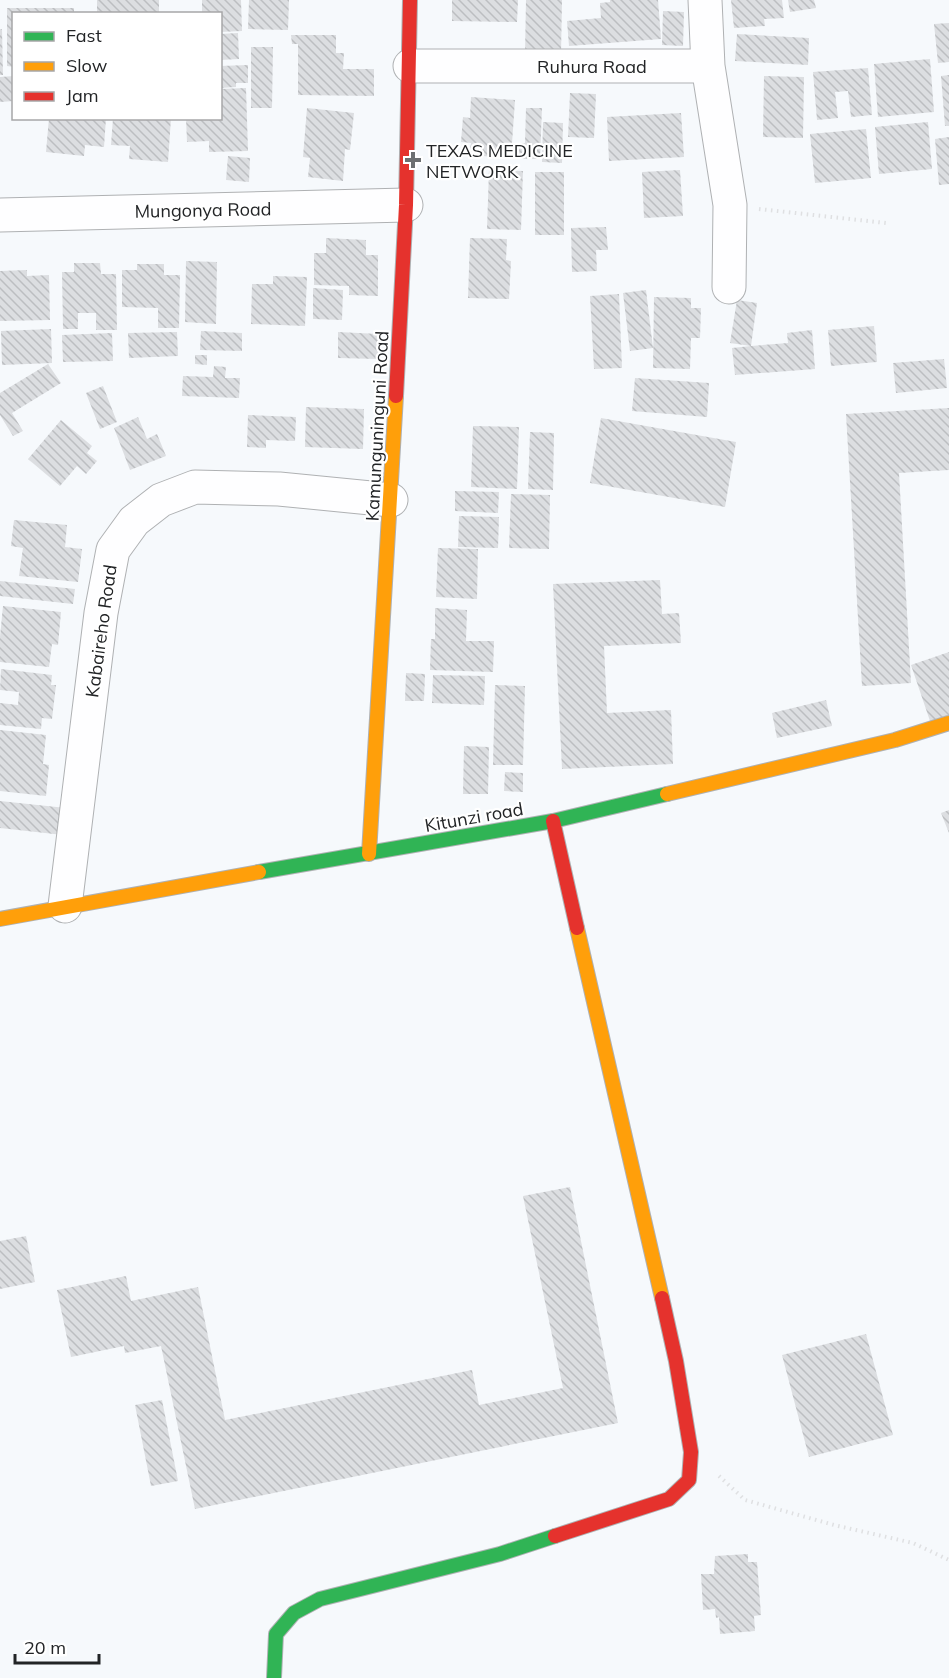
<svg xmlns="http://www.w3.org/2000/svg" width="949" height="1678" font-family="Mulish,sans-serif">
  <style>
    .building { fill: url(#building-back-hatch) }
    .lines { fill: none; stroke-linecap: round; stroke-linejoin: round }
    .street-casing { stroke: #afb1b3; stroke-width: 35 }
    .fast-casing { stroke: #afb1b3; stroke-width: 16 }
    .slow-casing { stroke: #afb1b3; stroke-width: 16 }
    .jam-casing { stroke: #afb1b3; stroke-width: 16 }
    .path { stroke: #dfe0e2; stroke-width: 4; stroke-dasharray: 1.5 4.5; stroke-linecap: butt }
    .street { stroke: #fefeff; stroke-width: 33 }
    .fast { stroke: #30b455; stroke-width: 14 }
    .slow { stroke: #ff9f0a; stroke-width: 14 }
    .jam { stroke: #e5322d; stroke-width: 14 }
    .poi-dot { fill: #6c6f71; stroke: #fff; stroke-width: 2 }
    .labels { text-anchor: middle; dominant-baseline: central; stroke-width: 4.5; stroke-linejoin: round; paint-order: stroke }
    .street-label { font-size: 18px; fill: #222426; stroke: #fff }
    .poi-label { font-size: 18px; fill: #222426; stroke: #fff; text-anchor: start }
  </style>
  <defs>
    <pattern id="building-back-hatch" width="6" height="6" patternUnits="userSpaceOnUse" patternTransform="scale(1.5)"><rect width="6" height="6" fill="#dcdee1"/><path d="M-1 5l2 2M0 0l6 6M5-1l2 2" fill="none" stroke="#bcbec1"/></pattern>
  </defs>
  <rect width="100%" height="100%" fill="#f6f9fc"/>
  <path class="building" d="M97,0H159V14H97Z
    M202,0H241L242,31L220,32V14H202Z
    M249,0H289L288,30L248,29Z
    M452,0H518L517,22L452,21Z
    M526,0H562L561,55L525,54Z
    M610,0H658L661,39L569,46L567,21L601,18L600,3L610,2Z
    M731,0H782L784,18L764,19L765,26L734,28Z
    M788,0H814L816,8L790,12Z
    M7,8H74V14H14V67L7,66Z
    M663,11L684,12L683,46L662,45Z
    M949,23V62L938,63L934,24Z
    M0,29H2L3,75H0Z
    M238,33L239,59L220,60V34Z
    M737,34L809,38L808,65L735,61Z
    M291,35H336V53H344L343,69H374V96L298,95V44H292Z
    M251,47H273L272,108H251Z
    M930,59L934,112L878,117L874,64Z
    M248,65V83H236V87L220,88V66Z
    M868,68L872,115L851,117L848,91L835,92L838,118L817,120L813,72Z
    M949,75V126H945L941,76Z
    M14,76V101L0,102V77Z
    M764,76L804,77L803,138L763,137Z
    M246,88L248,151L209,152V141L187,142L186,118H220V89Z
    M570,93L596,94L594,138L568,137Z
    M471,97L515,100L511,158L469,155L471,143L461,142L463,117L470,118Z
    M307,108L354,113L350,150L345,149L343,181L308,177L310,158L303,157Z
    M526,108H542L540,159H517L518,143H525Z
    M681,113L684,157L609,161L607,117Z
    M49,118H106L104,147L85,145L84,156L46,152Z
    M113,118H171L168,162L129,159L130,146L111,145Z
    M543,122L563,123L562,163L542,162Z
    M928,122L932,169L879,174L875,127Z
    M866,129L871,178L815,183L810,134Z
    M949,137V184L939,185L935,139Z
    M228,156L250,158L249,182L226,180Z
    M489,170L523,171L521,230L487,229Z
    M680,170L683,216L644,218L642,172Z
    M535,172H564V235H535Z
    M606,227L608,250H596L597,271L572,272L571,228Z
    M326,238L366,240V255H378V296L349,295V286L314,285V253H326Z
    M470,238L507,239L506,260L511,261L509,299L468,298Z
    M186,261L217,262L216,324L185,322Z
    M74,263H100L101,274H116L117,330H96V313H78V329H63L62,272H74Z
    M137,264H164V275H180L179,328H158V308L122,307V270H137Z
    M27,270V276L49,275L50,320L0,321V271Z
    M273,276L307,277L305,326L251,324L252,284H273Z
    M313,288L343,290L342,320L313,319Z
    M646,290L653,348L630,351L623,293Z
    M619,294L622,368L594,369L590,296Z
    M654,297L691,298V308H701L700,338H691L690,369L653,368Z
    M737,300L757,303L751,346L788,343L787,333L812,330L815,369L735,375L732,348L751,346L730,343Z
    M874,326L877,362L831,366L828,330Z
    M51,329L52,363L2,365L1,331Z
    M201,331L242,333V351L200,350Z
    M177,332L178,356L129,358L128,333Z
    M338,332L379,334L378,359L338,358Z
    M112,333L113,361L63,362L62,335Z
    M195,355H207V365L195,364Z
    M944,359L947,388L896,393L893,363Z
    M48,364L61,383L12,413L23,431L13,436L0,415V393Z
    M214,366L226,367L225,378H240L239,398L182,396L183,376L213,377Z
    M635,378L709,383L707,417L632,411Z
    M103,386L117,422L100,429L86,393Z
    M306,407L364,409L363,449L305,447Z
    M949,408V470L899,473L911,683L862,686L846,414Z
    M248,415L296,417L295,441L266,440V448L247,447Z
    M138,417L147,439L157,434L166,456L130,470L114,428Z
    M601,418L736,442L725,507L590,483Z
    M61,420L92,446L87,453L97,461L86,474L77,466L60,486L28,459Z
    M473,426L519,427L517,489L471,487Z
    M530,432L554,433L553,490L528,489Z
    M455,491L499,492L498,513L455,511Z
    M511,494L550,495L549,549L509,548Z
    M459,516L499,517L498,548L458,547Z
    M14,520L67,525L65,547L82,549L78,582L19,576L23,548L11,546Z
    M438,548L478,549L477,599L436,597Z
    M660,580L662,614L679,613L681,643L604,646L607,713L671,710L673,764L562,769L553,584Z
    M0,581L75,589L73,604L0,596Z
    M3,606L61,612L58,645L52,644L49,667L0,662V637Z
    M435,608L467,610L466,641H494L493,672L430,670L431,639H435Z
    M949,652V715L930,721L911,665Z
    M1,669L52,675L51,685H56L52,719L42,718L41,729L0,725V703L18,705L19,692L0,690Z
    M406,673L425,674L424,701H405Z
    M433,675L485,676L484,705L432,703Z
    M495,685L525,686L523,765H493Z
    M826,700L832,726L777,738L772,713Z
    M0,730L46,735L43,764L49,765L46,796L0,791Z
    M464,746L489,747L488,794H463Z
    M505,772L523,773V792L504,791Z
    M0,801L66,808L63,835L0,828Z
    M949,810V833L941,813Z
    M570,1187L618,1423L195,1509L161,1346L125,1353L124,1346L71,1357L57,1290L126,1276L131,1301L198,1287L225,1420L472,1370L479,1405L563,1388L523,1196Z
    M26,1236L35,1282L0,1289V1241Z
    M866,1334L893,1435L809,1457L782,1355Z
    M162,1400L178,1481L151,1486L135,1405Z
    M748,1554V1562H757L761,1615L754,1616L755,1631L720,1634L719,1617L716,1618L715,1609L703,1610L701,1574H714L715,1556Z"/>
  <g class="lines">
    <defs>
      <path id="street" d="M410,66H708L705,0
        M708,66L730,205L729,287
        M0,215L406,205
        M65,906L101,613L113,550L134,521L161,500L195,487L279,489L391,500"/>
      <path id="fast" d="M259,872L553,821L667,794
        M274,1678L276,1634L294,1613L320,1599L500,1554L555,1536"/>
      <path id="slow" d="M667,794L895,740L949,723
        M369,854L396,396
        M0,919L259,872
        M577,928L662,1298"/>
      <path id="jam" d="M396,396L406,205L410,0
        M553,821L577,928
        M555,1536L669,1499L689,1480L691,1452L676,1361L662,1298"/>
    </defs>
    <use href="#street" class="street-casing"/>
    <use href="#fast" class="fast-casing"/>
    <use href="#slow" class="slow-casing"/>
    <use href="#jam" class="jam-casing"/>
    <path class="path" d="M759,209L886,223
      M719,1476L745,1500L834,1525L913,1543L949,1560"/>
    <use href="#street" class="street"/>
    <use href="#fast" class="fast"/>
    <use href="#slow" class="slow"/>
    <use href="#jam" class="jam"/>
  </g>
  <path class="poi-dot" d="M410 151h6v6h6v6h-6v6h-6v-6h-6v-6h6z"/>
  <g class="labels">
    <g class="street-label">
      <text x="592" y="66">Ruhura Road</text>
      <text transform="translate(203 210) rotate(-1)">Mungonya Road</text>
      <text transform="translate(377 426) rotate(-87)">Kamunguninguni Road</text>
      <text transform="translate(101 631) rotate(-82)">Kabaireho Road</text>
      <text transform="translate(474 817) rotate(-10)">Kitunzi road</text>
    </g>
    <g class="poi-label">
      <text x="426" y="150">TEXAS MEDICINE<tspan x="426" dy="21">NETWORK</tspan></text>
    </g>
  </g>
  <rect x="12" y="12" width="210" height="108" fill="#ffffff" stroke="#a7a7a8" stroke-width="1.5"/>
  <rect x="24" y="32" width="30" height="9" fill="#30b455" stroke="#a7a7a8" stroke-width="1.5"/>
  <text x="66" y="42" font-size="18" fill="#222426">Fast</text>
  <rect x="24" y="62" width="30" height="9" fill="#ff9f0a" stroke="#a7a7a8" stroke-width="1.5"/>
  <text x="66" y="72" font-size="18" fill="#222426">Slow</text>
  <rect x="24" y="92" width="30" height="9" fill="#e5322d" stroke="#a7a7a8" stroke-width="1.5"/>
  <text x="66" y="102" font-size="18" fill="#222426">Jam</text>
  <path d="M15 1654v9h84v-9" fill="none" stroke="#222426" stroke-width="3"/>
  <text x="24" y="1654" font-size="18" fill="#222426" stroke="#ffffff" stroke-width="4.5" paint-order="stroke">20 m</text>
</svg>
